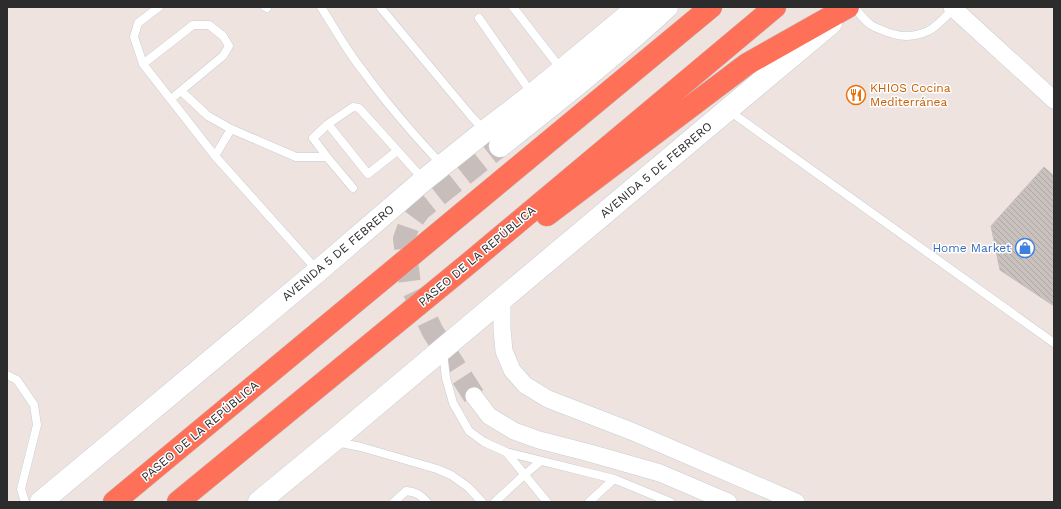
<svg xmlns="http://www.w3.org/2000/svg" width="1061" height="509" font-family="'Work Sans',sans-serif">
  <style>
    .building { fill: url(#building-back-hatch); stroke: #c9beb8 }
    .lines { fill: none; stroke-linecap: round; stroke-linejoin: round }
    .secondary-tunnel { stroke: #c7bebb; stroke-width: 22; stroke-dasharray: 22 11; stroke-linecap: butt }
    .lane-casing { stroke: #c7ced6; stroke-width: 9 }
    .street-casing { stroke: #c7ced6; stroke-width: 18 }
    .secondary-casing { stroke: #c7ced6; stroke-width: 23 }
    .highway-casing { stroke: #c4c4c4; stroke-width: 23 }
    .lane { stroke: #fff; stroke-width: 8 }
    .street { stroke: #fff; stroke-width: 17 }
    .secondary { stroke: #fff; stroke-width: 22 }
    .highway { stroke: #ff7058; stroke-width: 22 }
    .labels { text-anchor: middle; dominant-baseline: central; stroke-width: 3; stroke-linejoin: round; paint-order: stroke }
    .food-label { font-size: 12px; fill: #c56008; stroke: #fff; text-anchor: start }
    .street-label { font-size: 12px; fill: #2c2c2c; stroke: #fff }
    .shop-label { font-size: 12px; fill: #366cbe; stroke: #fff; text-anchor: end }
  </style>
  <defs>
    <pattern id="building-back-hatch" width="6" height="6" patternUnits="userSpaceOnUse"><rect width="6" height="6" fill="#c9c1bd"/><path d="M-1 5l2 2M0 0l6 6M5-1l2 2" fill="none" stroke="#ada6a3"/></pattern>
  </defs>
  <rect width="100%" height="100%" fill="#eee3df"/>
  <path class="building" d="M1044,167L1054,176V306L1000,270L991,226Z"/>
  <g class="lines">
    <path class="secondary-tunnel" d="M474,396L433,332L410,284L404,239L409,225L420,210L500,146"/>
    <defs>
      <path id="lane" d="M159,7L138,23L134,37L143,64L215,156L317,270
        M265,7L267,8
        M321,7C335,29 347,51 363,71C387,104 414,135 442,165
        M380,7L471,116L484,130
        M513,7L561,69
        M854,7C859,13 864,20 871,25C874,27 879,29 882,30C897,37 913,38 928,31C938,26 946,16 954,8
        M479,18L532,94
        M143,64L193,25H209L223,36L229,46L223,56L171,99
        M181,91L208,116L231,129L296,157H327
        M728,110L1054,343
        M328,124L368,174L397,151
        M215,156L231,129
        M353,188L327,157L313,138L328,124L353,107L359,108L423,179
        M443,352L446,378L453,403L469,431L484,442L506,452L614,479L670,502
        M7,375L17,380L34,405L37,425L21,489L25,502
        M336,442L361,447L437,469L451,475L468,487L482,502
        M506,452L547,502
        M394,502L406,491C416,492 421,495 427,502
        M495,502L524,475L541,461
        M589,502L614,479"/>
      <path id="street" d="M952,7L1054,100
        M502,299V329L504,351L512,370L525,385L548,399L631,431L796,502
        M474,396L489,416L514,431L539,440L586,452L660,473L728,502"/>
      <path id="secondary" d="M500,146C557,101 614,56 667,7
        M41,502L318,271L424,180L485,131L532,95L638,7
        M259,502L333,441L831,23"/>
      <path id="highway" d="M547,215L747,64L848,7
        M114,502L711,7
        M178,502L474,259L775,7"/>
    </defs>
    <use href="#lane" class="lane-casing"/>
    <use href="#street" class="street-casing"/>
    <use href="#secondary" class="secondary-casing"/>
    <use href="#highway" class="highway-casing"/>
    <use href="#lane" class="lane"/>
    <use href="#street" class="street"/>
    <use href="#secondary" class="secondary"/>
    <use href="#highway" class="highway"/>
  </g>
  <defs>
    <symbol id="restaurant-ring" viewBox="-11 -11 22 22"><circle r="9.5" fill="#fff" stroke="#e8710a" stroke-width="1.5"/><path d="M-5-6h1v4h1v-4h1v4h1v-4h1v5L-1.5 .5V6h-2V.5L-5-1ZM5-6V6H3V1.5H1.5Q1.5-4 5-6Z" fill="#e8710a"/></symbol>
    <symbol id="shop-ring" viewBox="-11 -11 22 22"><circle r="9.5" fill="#fff" stroke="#3f7fe0" stroke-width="1.5"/><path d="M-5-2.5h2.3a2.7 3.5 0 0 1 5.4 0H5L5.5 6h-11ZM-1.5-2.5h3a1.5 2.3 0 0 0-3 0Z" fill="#3f7fe0"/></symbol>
  </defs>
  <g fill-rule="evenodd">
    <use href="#restaurant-ring" x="845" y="84" width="22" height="22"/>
    <use href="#shop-ring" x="1014" y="237" width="22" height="22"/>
  </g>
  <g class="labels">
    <g class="food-label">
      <text x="870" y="88">KHIOS Cocina<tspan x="870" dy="14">Mediterránea</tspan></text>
    </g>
    <g class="street-label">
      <text transform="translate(656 170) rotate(-40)">AVENIDA 5 DE FEBRERO</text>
      <text transform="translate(338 253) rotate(-40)">AVENIDA 5 DE FEBRERO</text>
      <text transform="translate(477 256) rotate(-40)">PASEO DE LA REPÚBLICA</text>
      <text transform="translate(200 431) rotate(-40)">PASEO DE LA REPÚBLICA</text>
    </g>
    <g class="shop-label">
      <text x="1011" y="248">Home Market</text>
    </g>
  </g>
  <rect width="1061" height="509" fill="none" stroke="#2c2c2c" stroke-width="16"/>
</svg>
